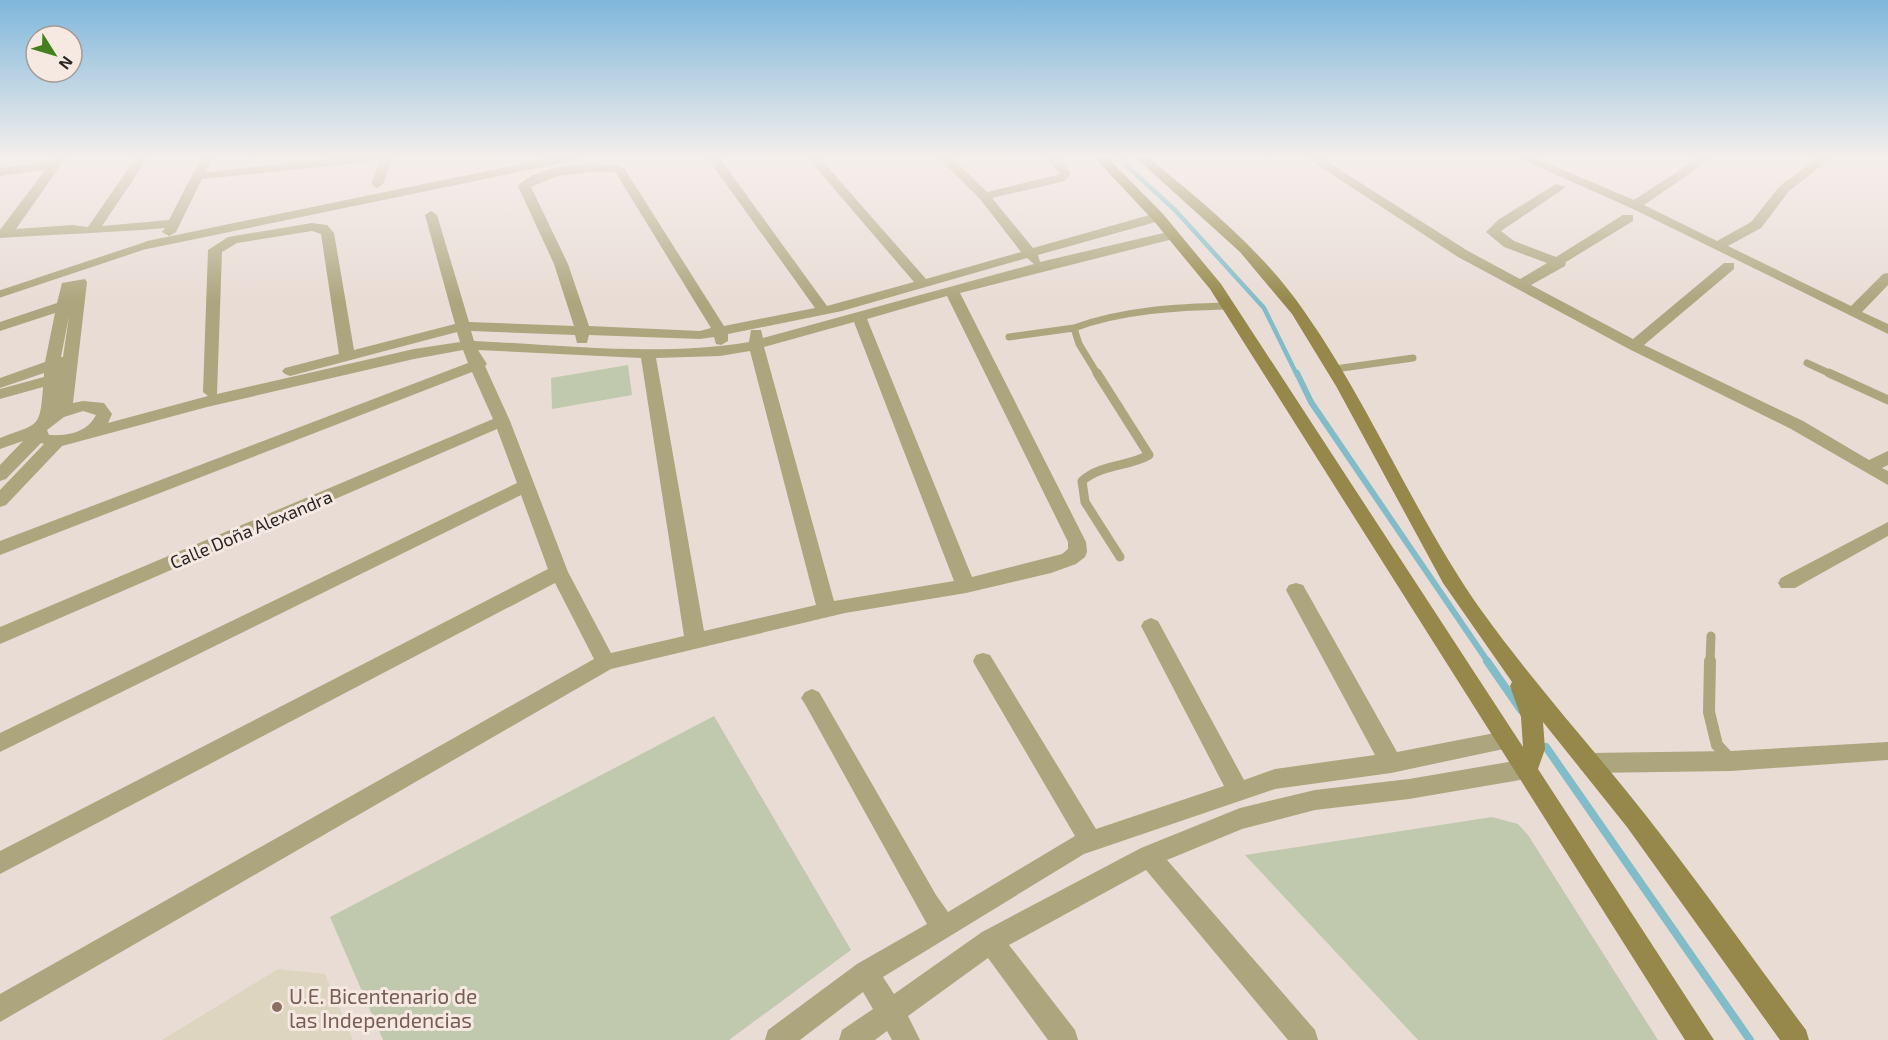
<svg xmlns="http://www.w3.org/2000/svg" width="1888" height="1040" font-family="'Exo 2',sans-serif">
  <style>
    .education { fill: #ddd5bf }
    .green { fill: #c0c9ae }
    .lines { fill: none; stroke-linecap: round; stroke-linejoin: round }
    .stream-far2 { stroke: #81bcc8; stroke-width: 4.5 }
    .stream-far1 { stroke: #81bcc8; stroke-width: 6 }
    .stream { stroke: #81bcc8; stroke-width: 8 }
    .lane-far2 { stroke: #ada57d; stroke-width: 7 }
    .lane-far1 { stroke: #ada57d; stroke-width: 9 }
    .lane { stroke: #ada57d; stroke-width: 12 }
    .street { fill: #ada57d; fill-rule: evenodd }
    .secondary { fill: #95884a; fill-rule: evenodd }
    .education-dot { fill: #8d6e63; stroke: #f6e9e2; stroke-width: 2 }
    .labels { text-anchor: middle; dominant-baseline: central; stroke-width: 6; stroke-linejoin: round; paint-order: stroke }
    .street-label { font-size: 18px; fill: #2a2523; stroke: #f6e9e2 }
    .near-education-label { font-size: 21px; fill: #785e54; stroke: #f6e9e2; text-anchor: start }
  </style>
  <rect width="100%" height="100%" fill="#e9dcd5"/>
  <path class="education" d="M278,969L325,974L353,1040H162Z"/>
  <path class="green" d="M628,365L632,395L552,409L551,378Z
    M714,716L851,950L729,1040H383L330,917Z
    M1492,817L1518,824L1528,835L1658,1040H1418L1245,855Z"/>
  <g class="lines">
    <path class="stream-far2" d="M1116,156L1175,210L1264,308L1297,375"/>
    <path class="stream-far1" d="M1297,373L1311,402L1488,662"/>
    <path class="stream" d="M1487,661L1521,710
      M1546,747L1750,1040"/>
    <path class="lane-far2" d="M0,294L147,245
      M1009,337L1074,328
      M1807,363L1833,375
      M1335,369L1413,358
      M1098,375L1079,344L1074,328C1122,310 1178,307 1229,306"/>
    <path class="lane-far1" d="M1097,373L1149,455C1128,467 1101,464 1082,481L1085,502L1120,557
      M1829,373L1888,400
      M1710,662L1711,636"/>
    <path class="lane" d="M1710,661L1709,712L1717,745L1730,759"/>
    <path class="street" d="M55,156H67L16,229L72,225L88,227L137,156H149L102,226L169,220L202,156H214L206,172L362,156H394L383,184L377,188L371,184L380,161L202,179L176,232L169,236L162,232L165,228C110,233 55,234 0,238V230L45,170L0,176V168L51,162Z
      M560,156H583L577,160L147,249L140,245L147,241Z
      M706,156H718L827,306L914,282L806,156H818L926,279L1021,252L980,199L937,156H950L987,192L1057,175L1059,173L1045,156H1057L1071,173L1065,181L992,198L1033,248L1153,214H1163V220L1038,255L1040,262L1172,231L1177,232V238L960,293L1086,542L1087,552L1085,557L1076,564L1051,573L966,593L845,613L611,669L0,1022V994L594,659L555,583L0,874V851L548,569L521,495L0,752V733L517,483L497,429L0,644V627L493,419L472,372L0,555V541L468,363L463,350L414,359L207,407L62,446L6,505L0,507V490L44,444L41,443L6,479L0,481V465L23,441L0,449V438C38,423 40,430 43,387L0,399V389L44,377V373L0,388V378L45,362L55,313L0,331V322L57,303L62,283L85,279L87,282L73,403L83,401L104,403L112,414L108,423L208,396L203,392L208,250L228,237L312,223L327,225L334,233L354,350L455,324L425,215L431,211L437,215L469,322L574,326L554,264L518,186C537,164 598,160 624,168L724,326L815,308ZM600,171L616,173L711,328L700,331L589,326L568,264L531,187L557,176ZM312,231L321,234L339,354L285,368L282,371L285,374L290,376L457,332L460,342L414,349L217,394L222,252L237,243ZM1027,258L1034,264L763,338L761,330H751L749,342C658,357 565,345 474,341L471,331L575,335L577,343H587L589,335L700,339L714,337L716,344L721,345L728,341V334L842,311ZM947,296L1068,542V549L1062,554L972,577L867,319ZM69,316L63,357H61ZM854,322L954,581L834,601L764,347ZM478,350L641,358L684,636L611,653L568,572L510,421L485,366L487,364ZM750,351L816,605L704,631L656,358L720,356ZM83,411L96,415C87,433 67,436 49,435L47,430L64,417Z
      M1304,156H1318L1468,251L1520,279L1547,263L1504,247L1486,232L1498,220L1556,184L1566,187L1501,231L1514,241L1556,257L1623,215H1633V221L1566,262L1565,266L1531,285L1633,339L1724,263H1734V269L1644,345L1803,421L1869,460L1888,451V465L1882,468L1888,471V485L1791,429L1629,349L1458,257Z
      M1514,156H1530L1634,200L1701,156H1715L1644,205L1717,241L1751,222L1780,186L1820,156H1834L1789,191L1761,228L1728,246L1851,306L1883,274L1888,273V285L1862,312L1888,324V334L1631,208Z
      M1888,522V536L1795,588H1781L1778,583L1781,578Z
      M1296,583L1303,585L1397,752L1505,731L1513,733L1516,740L1513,747L1391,773L1275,789L1084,854L883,977L894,994L982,932L1141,848L1240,808L1315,790L1409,779L1526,759L1534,762L1537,769L1534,776L1526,779L1409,799L1315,810L1242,829L1167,860L1315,1030L1318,1040H1288L1146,870L1009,945L1075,1030L1078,1040H1048L988,958L908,1016L920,1040H892L887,1031L875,1040H839L842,1030L873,1009L863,992L800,1040H765L768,1030L857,964L927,924L805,704L801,698L805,692L812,689L819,692L936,895L948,912L1075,836L976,667L973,661L976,655L983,653L990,655L1096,829L1224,786L1141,626L1144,621L1151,618L1158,621L1244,780L1275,769L1375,755L1286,590L1289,585Z
      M1888,742V760L1731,771L1589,773L1581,770L1578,763L1581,756L1589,753L1731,751Z"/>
    <path class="secondary" d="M1093,156H1106L1163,214L1221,284L1523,747L1521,717L1510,686L1512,682L1443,583L1336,386L1292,314L1240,252L1134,156H1147C1203,203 1262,250 1304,311C1371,406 1414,515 1481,610C1532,681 1590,745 1644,813C1700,884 1752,958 1806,1030L1809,1040H1780L1627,827L1543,722L1545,749L1538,769L1714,1040H1685L1210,289L1153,220Z"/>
  </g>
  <linearGradient id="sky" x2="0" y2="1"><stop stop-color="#7fb7db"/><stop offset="0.52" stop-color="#f5efec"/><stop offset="1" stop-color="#f5efec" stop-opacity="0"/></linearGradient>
  <rect width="1888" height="302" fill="url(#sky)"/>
  <circle class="education-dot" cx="277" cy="1007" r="6"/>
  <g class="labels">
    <g class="street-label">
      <text transform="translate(251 529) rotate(-23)">Calle Doña Alexandra</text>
    </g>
    <g class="near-education-label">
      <text x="289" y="995">U.E. Bicentenario de<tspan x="289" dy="24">las Independencias</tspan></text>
    </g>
  </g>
  <g transform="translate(54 54) rotate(127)"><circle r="28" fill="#f6e9e2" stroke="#a49b96" stroke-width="1.5"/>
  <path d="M0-4.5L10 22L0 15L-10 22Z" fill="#43811f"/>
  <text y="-9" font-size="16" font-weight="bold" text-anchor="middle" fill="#2a2523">N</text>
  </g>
</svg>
